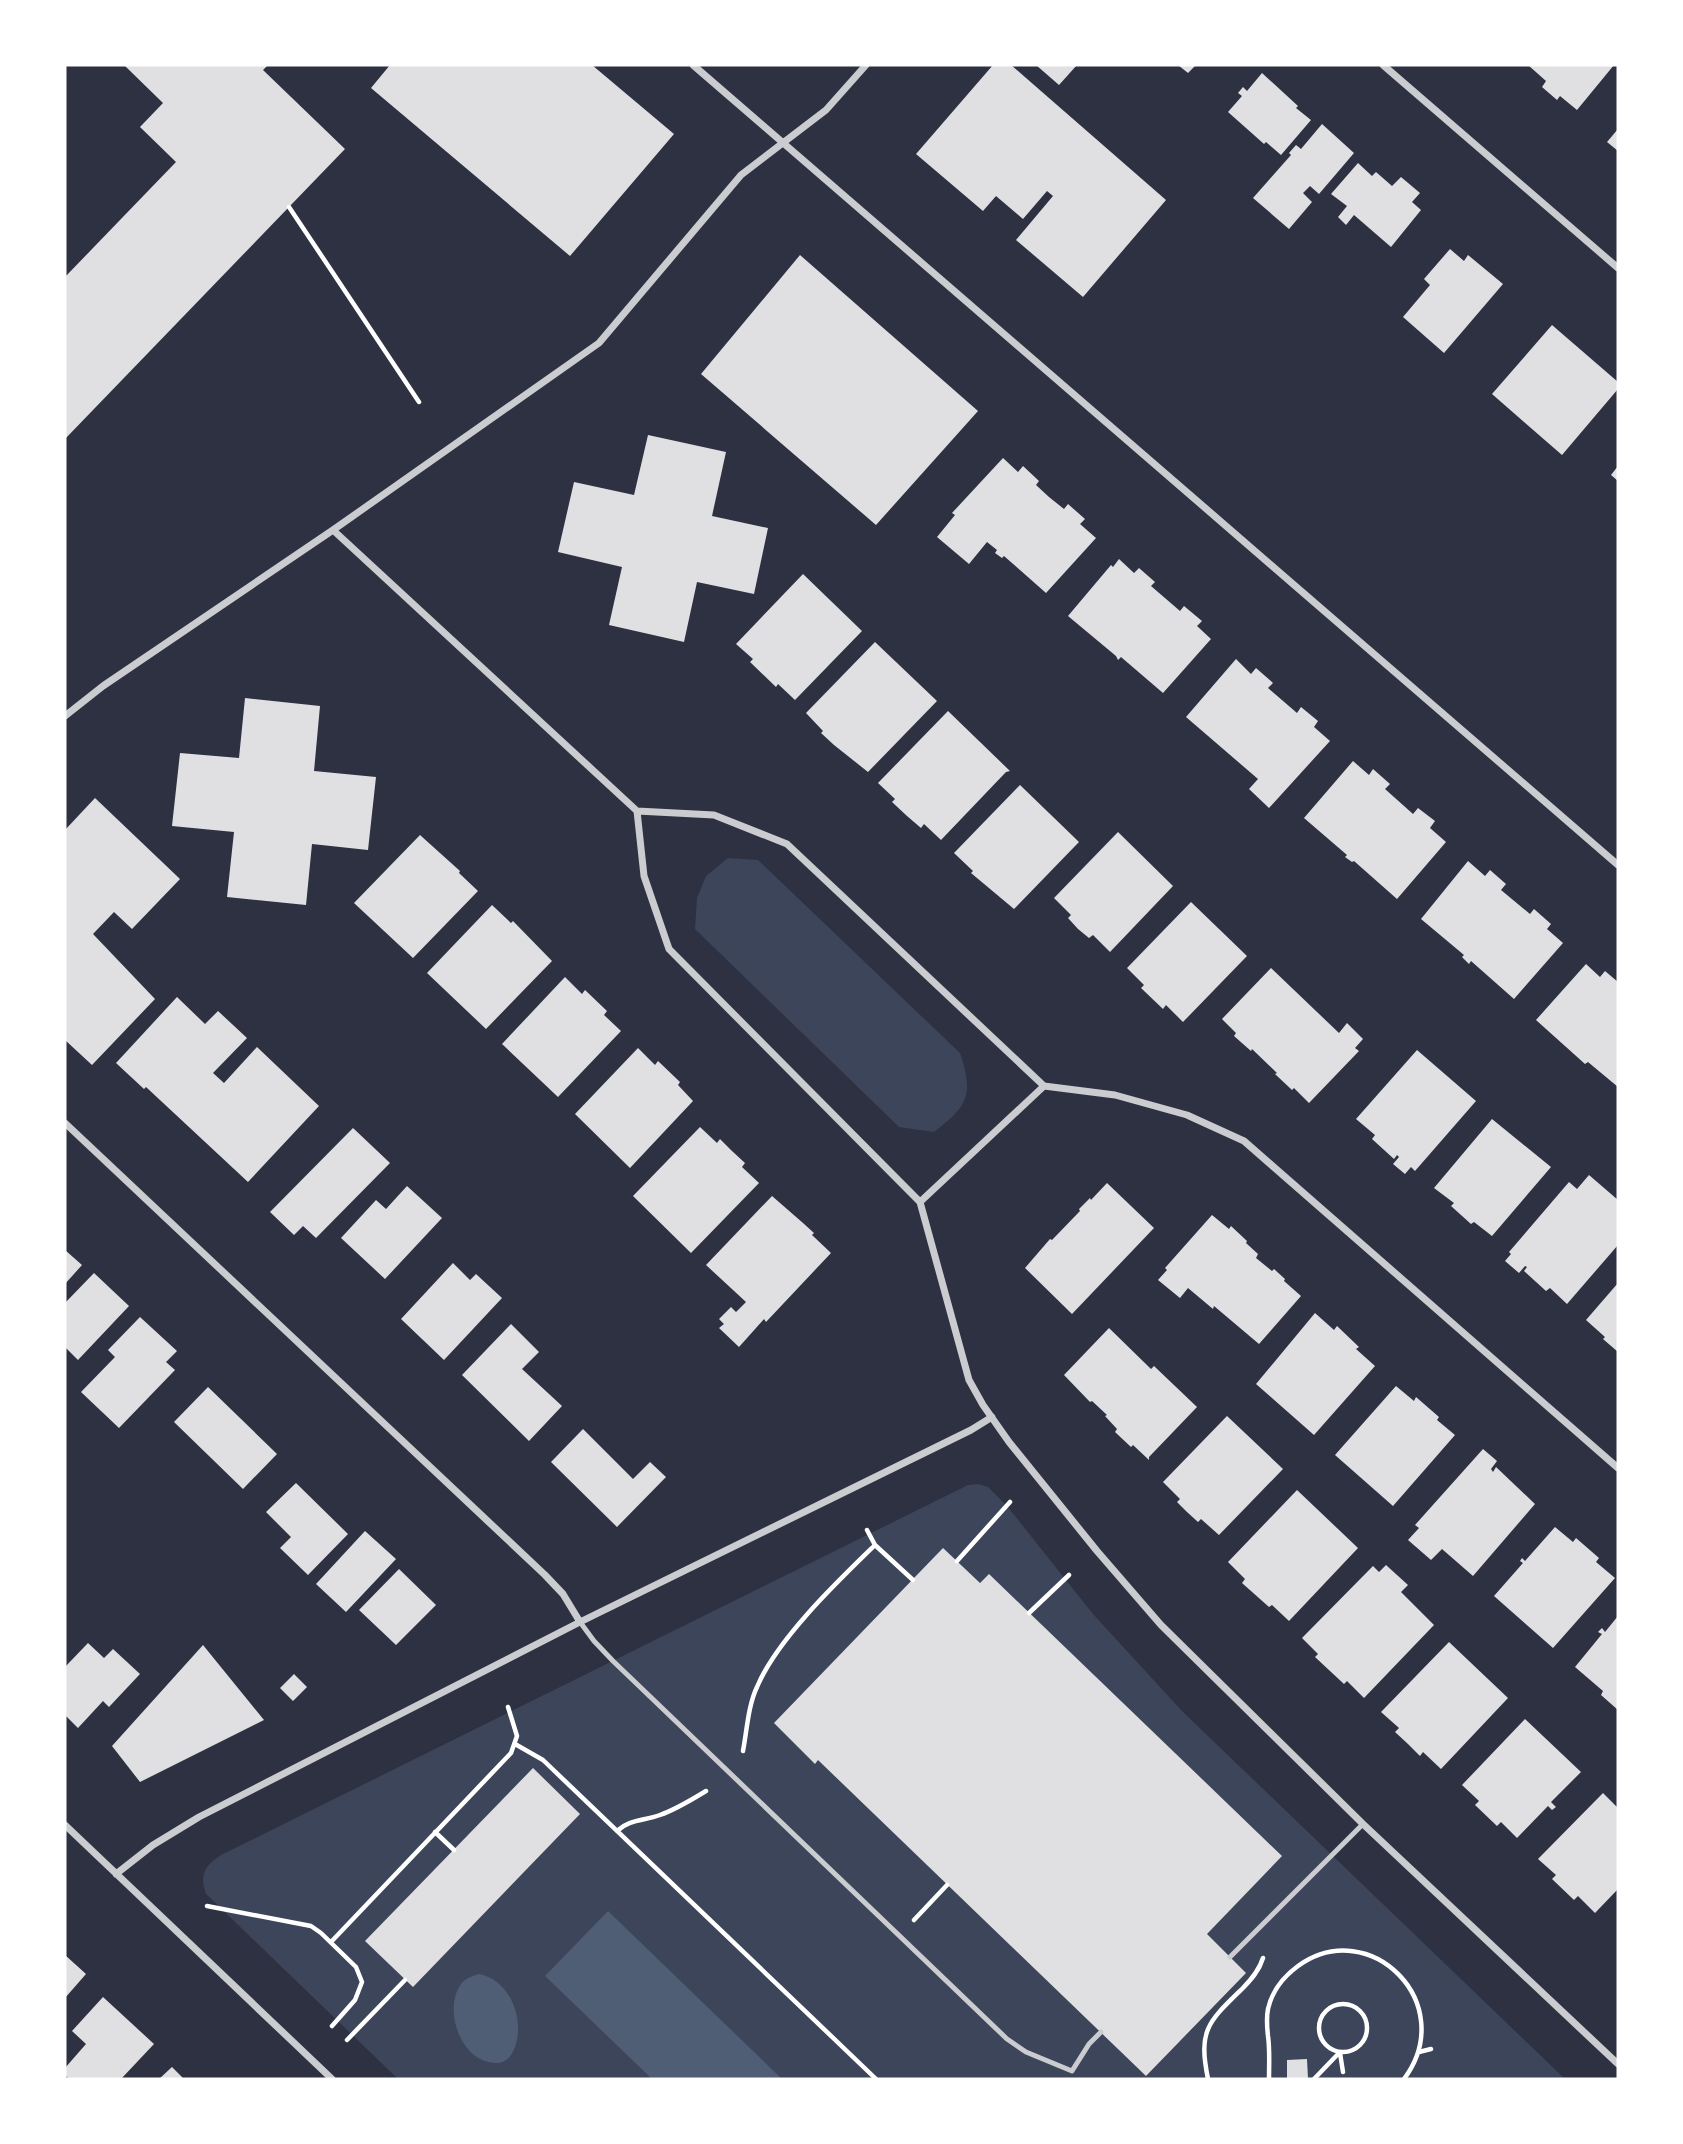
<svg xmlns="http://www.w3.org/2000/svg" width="1683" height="2144" font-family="'Fira Sans Condensed',sans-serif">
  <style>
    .green { fill: #3c4559 }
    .water { fill: #4f5d75 }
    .building { fill: #e0e0e3 }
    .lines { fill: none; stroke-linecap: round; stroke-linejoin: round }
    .path { stroke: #fff; stroke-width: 4.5 }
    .service { stroke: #caccd0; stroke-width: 5 }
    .minor { stroke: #caccd0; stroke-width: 7 }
  </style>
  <rect width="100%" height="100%" fill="#2d3142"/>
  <path class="green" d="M728,858L758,860L960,1053C974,1095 968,1106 934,1132L899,1127L695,929L697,898L706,876Z
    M978,1484L988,1487L1007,1506L1093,1614L1182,1711L1565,2079H398L206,1894C199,1875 205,1865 221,1855L968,1485Z"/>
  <path class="water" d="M608,1911L782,2079H652L545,1976Z
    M479,1974C510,1980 525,2019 515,2047C512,2056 506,2063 496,2063C462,2063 442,2011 461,1984C465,1978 473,1976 479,1974Z"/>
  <path class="building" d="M124,65H268L263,70L345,149L65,439V277L176,162L140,127L163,103Z
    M390,65H592L674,134L570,256L371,88Z
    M993,65H1011L1166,200L1083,297L1016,240L1053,196L1047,191L1023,219L996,196L983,211L916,154Z
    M1036,65H1077L1059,85Z
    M1178,65H1196L1188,73Z
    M1528,65H1614L1577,110L1560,96L1557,100L1542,87L1546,81Z
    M1262,73L1298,106L1296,108L1311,120L1281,155L1266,142L1264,144L1228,112L1242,96L1238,93L1243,87L1247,91Z
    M1322,124L1354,153L1319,194L1310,186L1303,193L1312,202L1289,229L1253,198L1291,155L1289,153L1296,145L1301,149Z
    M1618,129V151L1607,142Z
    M1358,163L1372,176L1376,172L1392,186L1401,177L1420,193L1412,202L1421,210L1391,247L1354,215L1346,225L1338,217L1347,206L1331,194Z
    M1450,249L1464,261L1468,255L1503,284L1444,353L1403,317L1430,285L1424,279Z
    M800,255L978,411L876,525L701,374Z
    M1552,325L1618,382V389L1562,455L1492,394Z
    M648,435L726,452L712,516L768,528L754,594L697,582L684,642L609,625L622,567L558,552L574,482L634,495Z
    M1003,458L1018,472L1023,466L1039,481L1036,485L1049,497L1064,509L1068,504L1085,519L1080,524L1096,538L1046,593L1004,556L1002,558L995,553L997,550L987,542L969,564L937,537L955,515L952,513Z
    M1618,466V481L1611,475Z
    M1119,559L1134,573L1139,568L1155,582L1151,586L1180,611L1184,606L1202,621L1197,626L1211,639L1163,693L1121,657L1118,660L1116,656L1068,616L1111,565L1113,567Z
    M803,574L862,631L795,700L778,684L776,687L750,662L753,659L736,644Z
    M875,642L937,701L868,772L834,745L821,733L823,731L806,713Z
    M1236,659L1251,674L1256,668L1273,683L1268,688L1297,713L1301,707L1318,721L1314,727L1330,741L1269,808L1249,789L1258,779L1186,717Z
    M245,698L320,706L314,771L376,777L368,850L312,844L306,905L227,897L234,832L172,826L180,753L239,758Z
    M948,711L1010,771L1006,772L941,840L924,824L921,828L907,816L892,802L895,799L878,783Z
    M1353,761L1369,775L1373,769L1390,784L1385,789L1413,814L1418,808L1435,821L1430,828L1446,842L1397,899L1354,861L1352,862L1345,857L1347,855L1304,818Z
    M1020,785L1079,842L1014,909L971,873L973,871L954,853Z
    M95,798L180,879L132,929L114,912L93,934L155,999L92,1065L65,1040V830Z
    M1118,832L1173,886L1110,952L1093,935L1089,938L1078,929L1068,918L1071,915L1054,898Z
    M420,835L460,871L459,873L478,891L413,958L354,903Z
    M1468,861L1485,876L1490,870L1506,884L1501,890L1530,914L1534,909L1551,924L1547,929L1563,943L1514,999L1471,961L1469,964L1462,957L1464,955L1421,919Z
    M1191,902L1247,956L1183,1022L1166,1005L1163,1009L1141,988L1144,985L1127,968Z
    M492,905L511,923L513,921L552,961L486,1029L427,973Z
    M1586,964L1600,977L1605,971L1618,982V1087L1588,1062L1585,1064L1536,1020Z
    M1271,968L1339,1033L1347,1023L1363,1039L1355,1048L1359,1051L1309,1103L1294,1088L1292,1090L1275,1074L1277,1073L1252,1049L1251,1051L1234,1036L1236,1033L1222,1019Z
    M565,977L582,994L585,990L607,1011L604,1015L621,1031L558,1097L502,1044Z
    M177,997L205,1024L218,1011L247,1038L213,1073L224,1083L257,1047L319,1106L248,1182L146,1087L144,1089L116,1063Z
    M638,1048L655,1065L658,1061L680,1082L678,1085L693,1101L630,1168L575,1114Z
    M1417,1050L1476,1101L1415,1171L1411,1167L1405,1174L1393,1164L1399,1157L1397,1155L1394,1159L1372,1139L1375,1135L1356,1119Z
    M1492,1119L1551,1167L1492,1236L1474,1222L1471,1224L1451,1206L1454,1203L1434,1188Z
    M700,1127L717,1143L720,1139L732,1151L745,1163L742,1167L759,1183L691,1253L633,1196Z
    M353,1128L390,1163L316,1238L303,1226L294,1235L270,1212Z
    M1589,1175L1618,1200V1245L1567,1304L1550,1288L1546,1291L1524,1271L1527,1267L1525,1266L1519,1273L1505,1261L1511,1254L1509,1252L1569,1182L1577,1189Z
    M1107,1183L1154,1228L1072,1314L1025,1268L1050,1239L1052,1240L1080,1211L1079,1209L1090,1198L1091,1200Z
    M407,1186L442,1218L385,1279L341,1238L376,1200L386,1209Z
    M772,1196L803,1223L814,1233L812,1235L831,1253L766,1322L764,1319L739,1347L719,1328L724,1324L719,1319L731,1307L736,1312L746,1302L706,1265Z
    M1212,1215L1229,1229L1231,1226L1247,1241L1246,1243L1258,1254L1256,1258L1272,1271L1274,1269L1285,1279L1284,1281L1301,1296L1259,1344L1214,1306L1213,1309L1188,1288L1180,1298L1158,1280L1167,1270L1165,1268Z
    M65,1250L82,1265L65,1284Z
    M453,1263L470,1280L476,1274L502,1298L444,1360L401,1319Z
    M94,1273L129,1306L78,1360L66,1348L65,1349V1303Z
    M1618,1283V1352L1603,1339L1605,1337L1586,1320Z
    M1315,1313L1334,1330L1337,1326L1359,1347L1356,1349L1375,1366L1314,1435L1256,1384Z
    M140,1317L177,1351L166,1362L175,1370L119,1428L81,1392L115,1357L108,1350Z
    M511,1324L539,1352L522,1369L562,1406L529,1441L462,1375Z
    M1109,1328L1151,1369L1154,1366L1197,1407L1149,1457V1460L1133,1445L1131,1447L1115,1432L1117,1429L1105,1416L1107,1415L1092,1401L1090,1402L1064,1375Z
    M1396,1386L1414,1401L1416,1397L1439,1417L1437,1420L1455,1435L1393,1506L1335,1455Z
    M208,1387L277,1454L243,1489L174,1422Z
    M1227,1416L1283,1469L1219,1535L1201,1519L1198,1522L1187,1512L1177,1502L1180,1499L1163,1482Z
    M583,1429L633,1479L650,1462L666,1477L617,1527L551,1462Z
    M1483,1449L1497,1461L1491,1469L1493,1472L1496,1467L1535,1504L1473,1576L1442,1549L1431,1560L1408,1540L1419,1528L1415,1525Z
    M296,1483L348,1534L308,1575L280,1548L291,1537L266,1512Z
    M1297,1490L1358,1548L1289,1621L1272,1605L1269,1607L1242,1583L1245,1579L1228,1562Z
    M1555,1527L1573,1542L1576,1538L1599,1558L1596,1562L1615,1578L1553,1648L1494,1596L1523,1563L1520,1561L1522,1558L1525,1561Z
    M365,1531L396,1559L346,1612L316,1584Z
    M943,1548L980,1583L989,1574L1282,1856L1207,1934L1246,1973L1146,2076L818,1760L815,1764L774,1723Z
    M1386,1565L1408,1585L1401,1592L1434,1625L1364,1698L1347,1681L1344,1684L1330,1671L1315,1657L1318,1654L1302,1638L1373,1566L1379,1572Z
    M399,1569L436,1605L396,1645L359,1610Z
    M1618,1616V1710L1601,1695L1603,1691L1575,1667L1602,1634L1598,1632L1602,1628L1605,1632Z
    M1449,1642L1508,1698L1441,1769L1423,1752L1420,1756L1408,1744L1395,1732L1399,1728L1381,1712Z
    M88,1643L104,1658L113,1649L140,1674L109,1707L103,1701L78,1728L65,1715V1667Z
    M203,1645L264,1720L140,1782L112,1746Z
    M294,1674L307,1687L293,1701L280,1688Z
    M1525,1719L1581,1772L1551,1802L1556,1807L1552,1810L1548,1806L1517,1838L1501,1822L1497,1826L1475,1805L1479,1801L1462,1785Z
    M533,1768L580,1814L413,1987L365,1941Z
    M1603,1793L1618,1808V1889L1595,1913L1578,1896L1574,1900L1552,1879L1556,1875L1538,1859Z
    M65,1955L86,1974L65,1998Z
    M103,1997L154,2044L121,2079H69L65,2075V2068L86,2044L72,2031Z
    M1307,2059L1308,2079H1287V2060Z
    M172,2067L184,2079H159Z"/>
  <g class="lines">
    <path class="path" d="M289,207L419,402
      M867,1530L875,1545L913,1580
      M957,1561L1010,1502
      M1029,1613L1069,1575
      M515,1744L543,1760L876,2079
      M743,1751C747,1730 748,1706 757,1687C777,1639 838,1581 875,1545
      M617,1831C630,1819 644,1821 660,1815C677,1809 691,1800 706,1791
      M435,1832L454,1850
      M207,1906L311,1926L321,1933L356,1967L362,1982L355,2000L332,2026
      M914,1920L947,1885
      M331,1942L511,1753L517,1736L508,1707
      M1319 2028a24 24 0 1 1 48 0a24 24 0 1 1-48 0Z
      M347,2040L405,1980
      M1419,2052L1431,2049
      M1340,2053L1343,2072
      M1208,2079C1198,2030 1208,2022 1242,1989C1251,1980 1259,1971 1263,1958
      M1269,2079C1269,2065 1270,2050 1268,2036C1267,2027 1266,2019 1268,2009C1272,1991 1283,1977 1298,1966C1370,1914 1460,2004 1404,2079
      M1314,2079L1339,2053"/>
    <path class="service" d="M580,1622L594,1641L613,1661L1007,2039L1026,2052L1072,2071L1089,2044L1101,2032
      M1230,1957L1363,1824"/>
    <path class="minor" d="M693,65L1618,865
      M1383,65L1618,268
      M333,530L637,811L644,876L669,949L920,1202L969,1380L983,1405L1009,1442L1097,1551L1161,1625L1363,1824L1618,2064
      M65,716L103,686L333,530L599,343L741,175L826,110L866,65
      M637,811L714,815L787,844L1044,1086L1115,1095L1187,1115L1244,1141L1618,1468
      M65,1123L545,1575L563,1594L580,1622
      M920,1202L1044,1086
      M65,1825L332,2079
      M116,1874L153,1845L199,1817L580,1622L971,1430L992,1417"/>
  </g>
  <rect width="1683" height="2144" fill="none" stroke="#ffffff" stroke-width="133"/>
</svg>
